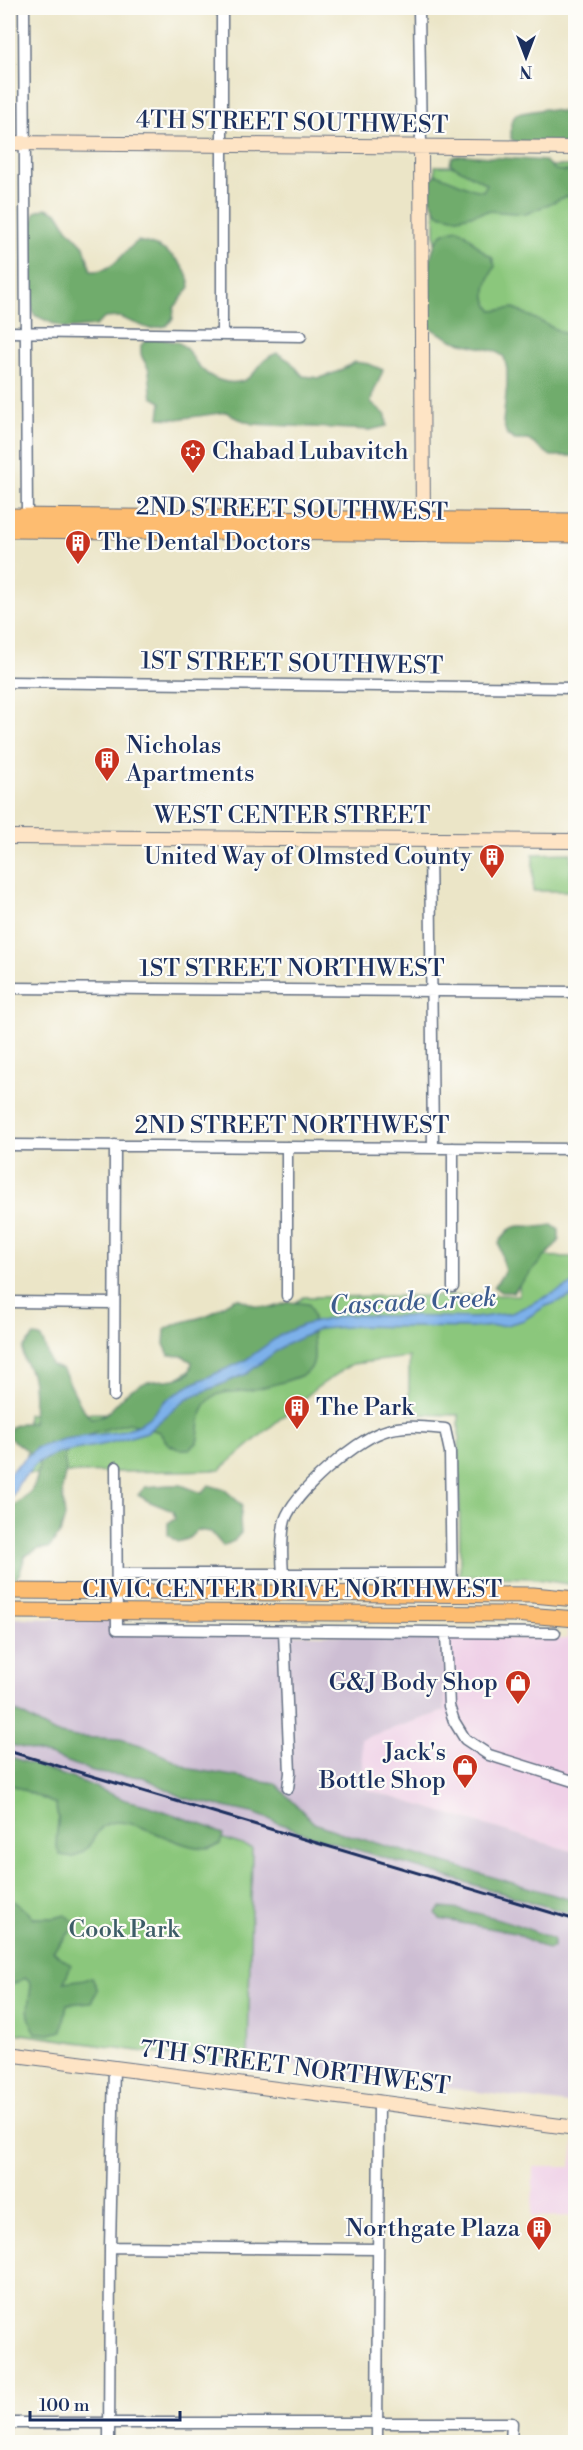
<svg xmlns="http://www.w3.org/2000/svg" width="583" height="2450" font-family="'Libre Bodoni',serif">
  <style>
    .built { fill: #efd0e7 }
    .industrial { fill: #cdbed3 }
    .green { fill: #8bc77c; stroke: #537b6d; stroke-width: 1.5 }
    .forest { fill: #70ac6c; stroke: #466e65; stroke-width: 1.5 }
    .water { fill: #7db1ea; stroke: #4c70a4; stroke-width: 1.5 }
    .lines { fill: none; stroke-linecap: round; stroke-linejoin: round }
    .street-casing { stroke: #646f83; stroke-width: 13 }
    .secondary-casing { stroke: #646f83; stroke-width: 16 }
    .primary-casing { stroke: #646f83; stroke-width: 17 }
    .street { stroke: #fff; stroke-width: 10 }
    .secondary { stroke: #fee4c5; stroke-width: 14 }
    .primary { stroke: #fdbc6f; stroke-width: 15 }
    .rail { stroke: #1b2f5e; stroke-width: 3 }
    .labels { text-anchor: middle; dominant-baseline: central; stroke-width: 4.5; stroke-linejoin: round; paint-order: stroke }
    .street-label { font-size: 24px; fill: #1b2f5e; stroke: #fdfcf7 }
    .poi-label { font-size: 24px; fill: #1b2f5e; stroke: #fdfcf7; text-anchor: start }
    .park-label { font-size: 24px; fill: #3d5d67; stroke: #fdfcf7 }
    .water-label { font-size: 26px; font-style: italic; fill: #3d5c8f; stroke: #fdfcf7 }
  </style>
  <rect width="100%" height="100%" fill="#fdfcf7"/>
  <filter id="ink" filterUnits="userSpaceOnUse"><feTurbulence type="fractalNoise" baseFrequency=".0167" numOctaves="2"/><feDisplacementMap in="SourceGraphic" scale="12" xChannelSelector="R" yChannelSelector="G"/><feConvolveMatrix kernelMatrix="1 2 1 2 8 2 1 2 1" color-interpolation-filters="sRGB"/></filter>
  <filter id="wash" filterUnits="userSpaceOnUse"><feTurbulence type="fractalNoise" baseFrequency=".008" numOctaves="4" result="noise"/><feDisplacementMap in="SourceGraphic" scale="24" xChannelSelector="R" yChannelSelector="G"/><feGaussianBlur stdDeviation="1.35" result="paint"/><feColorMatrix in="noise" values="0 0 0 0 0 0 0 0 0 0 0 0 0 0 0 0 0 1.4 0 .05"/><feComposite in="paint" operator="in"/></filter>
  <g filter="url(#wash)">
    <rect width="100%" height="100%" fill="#ebe5c7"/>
    <path class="built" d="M568,1628L575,1629V1852L365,1789L360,1739L445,1711L443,1637L567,1639Z
      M575,2138V2216L532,2217L533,2167H571Z"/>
    <path class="industrial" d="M8,1618L113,1620V1631L443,1637L445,1711L361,1739L365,1789L575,1852V1901L345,1834L314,1823L295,1806L286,1793L258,1780L235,1778L191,1769L144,1746L98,1737H76L55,1733L33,1723L8,1707Z
      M8,1744L55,1757L89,1770L105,1774L142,1777L160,1787L208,1802L252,1813L311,1836L575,1915V2105L248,2061L252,1848L222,1839L223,1835L211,1828L150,1806L125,1800L83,1782L8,1756Z"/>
    <path class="green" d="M435,166H575V418L520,327H435Z
      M571,853V891H533V854Z
      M520,1256L575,1257V1585L530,1578L460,1576L459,1415L409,1414V1357L352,1364L315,1389L220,1470L27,1474V1414L123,1413L304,1297L519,1295Z
      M8,1769L252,1848L248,2061L200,2060L8,2032Z"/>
    <path class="forest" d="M545,109L563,112L575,120V153L522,146L511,139V123L516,114Z
      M464,155L545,161L555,170L575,172V201L567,196L526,214L488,211L458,218L439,214C430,203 428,194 430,180L437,174L473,189L483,191L487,184L450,164L452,157Z
      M46,208L58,213L67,228L84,246L91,271C115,272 121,253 138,241C163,245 187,261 190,287L174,308L173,319L166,326L150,329L119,317L105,318L95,326L65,329L34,315C25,288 28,239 35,212Z
      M458,229C473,235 475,249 492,257L495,266C487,281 480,298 493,311L514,308L575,339V383L573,388L576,403L575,456H551L528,440H515L507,435L503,422L507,385V369L504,357L495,351L454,341L430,328C429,305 424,258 438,239C442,232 450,230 458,229Z
      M160,339C166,340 174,341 179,343C188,347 192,358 198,365C208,378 229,387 245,380C259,373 259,359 277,353L290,361L303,376L320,378L337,372L355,362L369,364L383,370C379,383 373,389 371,402L386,415L387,426L370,430L253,424L234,417L227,412L177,419L159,418L161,402L152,397C150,389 150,372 148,368C143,357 140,359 141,345L147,340Z
      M552,1225L559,1230V1241L513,1292H501L494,1287L505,1271L499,1243C515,1214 527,1232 552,1225Z
      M238,1298L256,1306L271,1308L289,1302L309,1304C316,1317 312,1326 313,1339C314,1350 317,1366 306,1373C297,1379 256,1390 244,1391C233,1392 223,1391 213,1397C197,1408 201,1427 197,1443L189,1449H178L168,1444L159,1432L129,1423L95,1432L68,1448L64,1458L66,1469L62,1489L65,1517L60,1534L49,1548L38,1549L25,1556L20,1573L11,1585H8V1514C12,1505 16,1504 24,1498C36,1489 39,1473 39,1459L8,1437L11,1427L21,1423H33C33,1408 36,1389 31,1374C27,1362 22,1362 23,1348L34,1336L40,1337C47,1346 46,1355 51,1365L63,1370L81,1406L91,1418C112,1417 117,1399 132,1389C154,1374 169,1386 190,1373L192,1362L182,1356L169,1355L164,1344L165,1330C178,1320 197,1321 212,1313C221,1307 227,1301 238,1298Z
      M168,1485H181L202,1493L209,1485L225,1490L242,1505L240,1521L241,1533L234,1541L223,1546L211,1532L197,1530L188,1539L177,1542L168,1535V1523L175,1519L173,1511L148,1501L138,1495L145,1487Z
      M8,1707L55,1733L76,1737L120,1739L144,1746L191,1769L275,1783L314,1823L345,1834L575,1901V1915L311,1836L256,1814L184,1798L143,1777L105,1774L89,1770L52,1756L8,1744Z
      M8,1756L83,1782L125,1800L150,1806L211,1828L223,1835L220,1844C190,1862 135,1811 107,1824C96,1829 94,1841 86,1849C83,1852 78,1854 74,1857L60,1855C53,1841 58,1834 58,1820C58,1815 56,1809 55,1804L8,1783Z
      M8,1897L27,1911L33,1918H55L65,1915L77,1924L53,1951L71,1965L64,1982L92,1978L98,1990L91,2002L67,2004L62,2031L50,2034L36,2033C24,2012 29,2006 31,1985L28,1979L25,1978L12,1985L8,1984Z
      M441,1908C479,1910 518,1924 553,1939V1947L548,1950L515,1933L440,1919L436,1913Z"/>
    <path class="water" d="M575,1283V1295L544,1307L524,1320L506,1325L471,1328L356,1326L319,1329L283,1346L246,1374L186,1399L147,1432L106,1444L58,1453L38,1462L19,1483L8,1505V1474L36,1448L64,1439L118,1432L138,1425L151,1416L166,1400L190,1385L244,1361L282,1334L303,1325L346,1315L475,1318L512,1313Z"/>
  </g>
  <g filter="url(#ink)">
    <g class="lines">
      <defs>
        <path id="street" d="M24,8L27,521
          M222,8V333
          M419,8L421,147
          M8,332L301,336
          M8,682L576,688
          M430,839L433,1148
          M8,988L576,992
          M8,1145L576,1149
          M287,1147V1296
          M453,1148V1287
          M8,1302L114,1303
          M114,1396L115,1145
          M116,1467L117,1629L555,1633
          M117,1574H451
          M283,1575C282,1562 281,1533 285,1520C294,1493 355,1441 382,1432C403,1424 424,1427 445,1429L450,1452L452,1594
          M284,1632L290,1773L288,1788
          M446,1634L449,1706L454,1721L465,1739L489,1755L576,1782
          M110,2247L378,2249
          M8,2423H512L511,2442
          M109,2442L110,2247L114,2067
          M377,2442L379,2101"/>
        <path id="secondary" d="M8,143L576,148
          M421,147L423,529
          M8,837L576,841
          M8,2054L576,2128"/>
        <path id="primary" d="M8,516L576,521
          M8,530L576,535
          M8,1591L533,1595L576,1599
          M8,1611L514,1614L576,1619"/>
      </defs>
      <use href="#street" class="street-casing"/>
      <use href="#secondary" class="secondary-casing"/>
      <use href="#primary" class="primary-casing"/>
      <use href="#street" class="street"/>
      <use href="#secondary" class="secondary"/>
      <use href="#primary" class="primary"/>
      <path class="rail" d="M8,1751L576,1920"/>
    </g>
  </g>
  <defs>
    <symbol id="synagogue-pin" viewBox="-11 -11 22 30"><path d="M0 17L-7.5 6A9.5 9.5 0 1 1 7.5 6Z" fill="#c8321e" stroke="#fdfcf7"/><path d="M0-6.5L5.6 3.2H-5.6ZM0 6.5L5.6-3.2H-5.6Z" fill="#fff"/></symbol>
    <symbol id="building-pin" viewBox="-11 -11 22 30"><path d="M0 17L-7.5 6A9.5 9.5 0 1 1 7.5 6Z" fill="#c8321e" stroke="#fdfcf7"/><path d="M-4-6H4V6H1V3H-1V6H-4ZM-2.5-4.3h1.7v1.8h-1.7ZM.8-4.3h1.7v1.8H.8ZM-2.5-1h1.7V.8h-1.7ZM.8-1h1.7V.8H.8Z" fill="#fff"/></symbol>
    <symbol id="shop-pin" viewBox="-11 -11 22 30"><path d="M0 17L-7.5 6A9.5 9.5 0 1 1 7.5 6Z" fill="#c8321e" stroke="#fdfcf7"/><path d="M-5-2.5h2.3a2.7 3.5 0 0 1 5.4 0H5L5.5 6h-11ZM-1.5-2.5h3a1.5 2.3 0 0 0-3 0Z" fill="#fff"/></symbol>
  </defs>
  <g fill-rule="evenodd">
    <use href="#synagogue-pin" x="178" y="437" width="30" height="40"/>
    <use href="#building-pin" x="63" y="528" width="30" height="40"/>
    <use href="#building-pin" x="92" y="745" width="30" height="40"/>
    <use href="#building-pin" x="477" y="842" width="30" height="40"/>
    <use href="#building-pin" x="282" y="1393" width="30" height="40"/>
    <use href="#shop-pin" x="503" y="1668" width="30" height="40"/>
    <use href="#shop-pin" x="450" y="1752" width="30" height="40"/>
    <use href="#building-pin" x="524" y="2214" width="30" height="40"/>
  </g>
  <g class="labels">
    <g class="street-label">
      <text transform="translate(292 123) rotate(1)">4TH STREET SOUTHWEST</text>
      <text transform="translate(292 510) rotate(1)">2ND STREET SOUTHWEST</text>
      <text transform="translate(292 664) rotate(1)">1ST STREET SOUTHWEST</text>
      <text x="292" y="816">WEST CENTER STREET</text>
      <text x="292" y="969">1ST STREET NORTHWEST</text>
      <text x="292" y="1126">2ND STREET NORTHWEST</text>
      <text x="292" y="1590">CIVIC CENTER DRIVE NORTHWEST</text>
      <text transform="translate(295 2068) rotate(7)">7TH STREET NORTHWEST</text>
    </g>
    <g class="poi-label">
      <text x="212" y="452">Chabad Lubavitch</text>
      <text x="98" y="543">The Dental Doctors</text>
      <text x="126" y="746">Nicholas<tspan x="126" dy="28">Apartments</tspan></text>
      <text x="472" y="857" text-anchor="end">United Way of Olmsted County</text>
      <text x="316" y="1408">The Park</text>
      <text x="498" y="1683" text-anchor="end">G&amp;J Body Shop</text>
      <text x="446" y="1753" text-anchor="end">Jack's<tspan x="446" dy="28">Bottle Shop</tspan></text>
      <text x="520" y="2229" text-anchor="end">Northgate Plaza</text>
    </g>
    <g class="park-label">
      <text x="124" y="1930">Cook Park</text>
    </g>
    <g class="water-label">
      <text transform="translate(413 1302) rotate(-3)">Cascade Creek</text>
    </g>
  </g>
  <rect width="583" height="2450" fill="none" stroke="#fdfcf7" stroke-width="30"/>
  <g transform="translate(526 57) rotate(180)" stroke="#fdfcf7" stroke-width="4.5" paint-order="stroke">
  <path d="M0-4.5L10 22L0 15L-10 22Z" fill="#1b2f5e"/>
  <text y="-9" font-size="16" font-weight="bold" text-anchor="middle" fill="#1b2f5e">N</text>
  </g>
  <path d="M30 2411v9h150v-9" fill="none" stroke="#1b2f5e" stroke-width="3"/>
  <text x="39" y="2411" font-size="18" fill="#1b2f5e" stroke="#fdfcf7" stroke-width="4.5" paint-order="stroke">100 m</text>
</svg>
